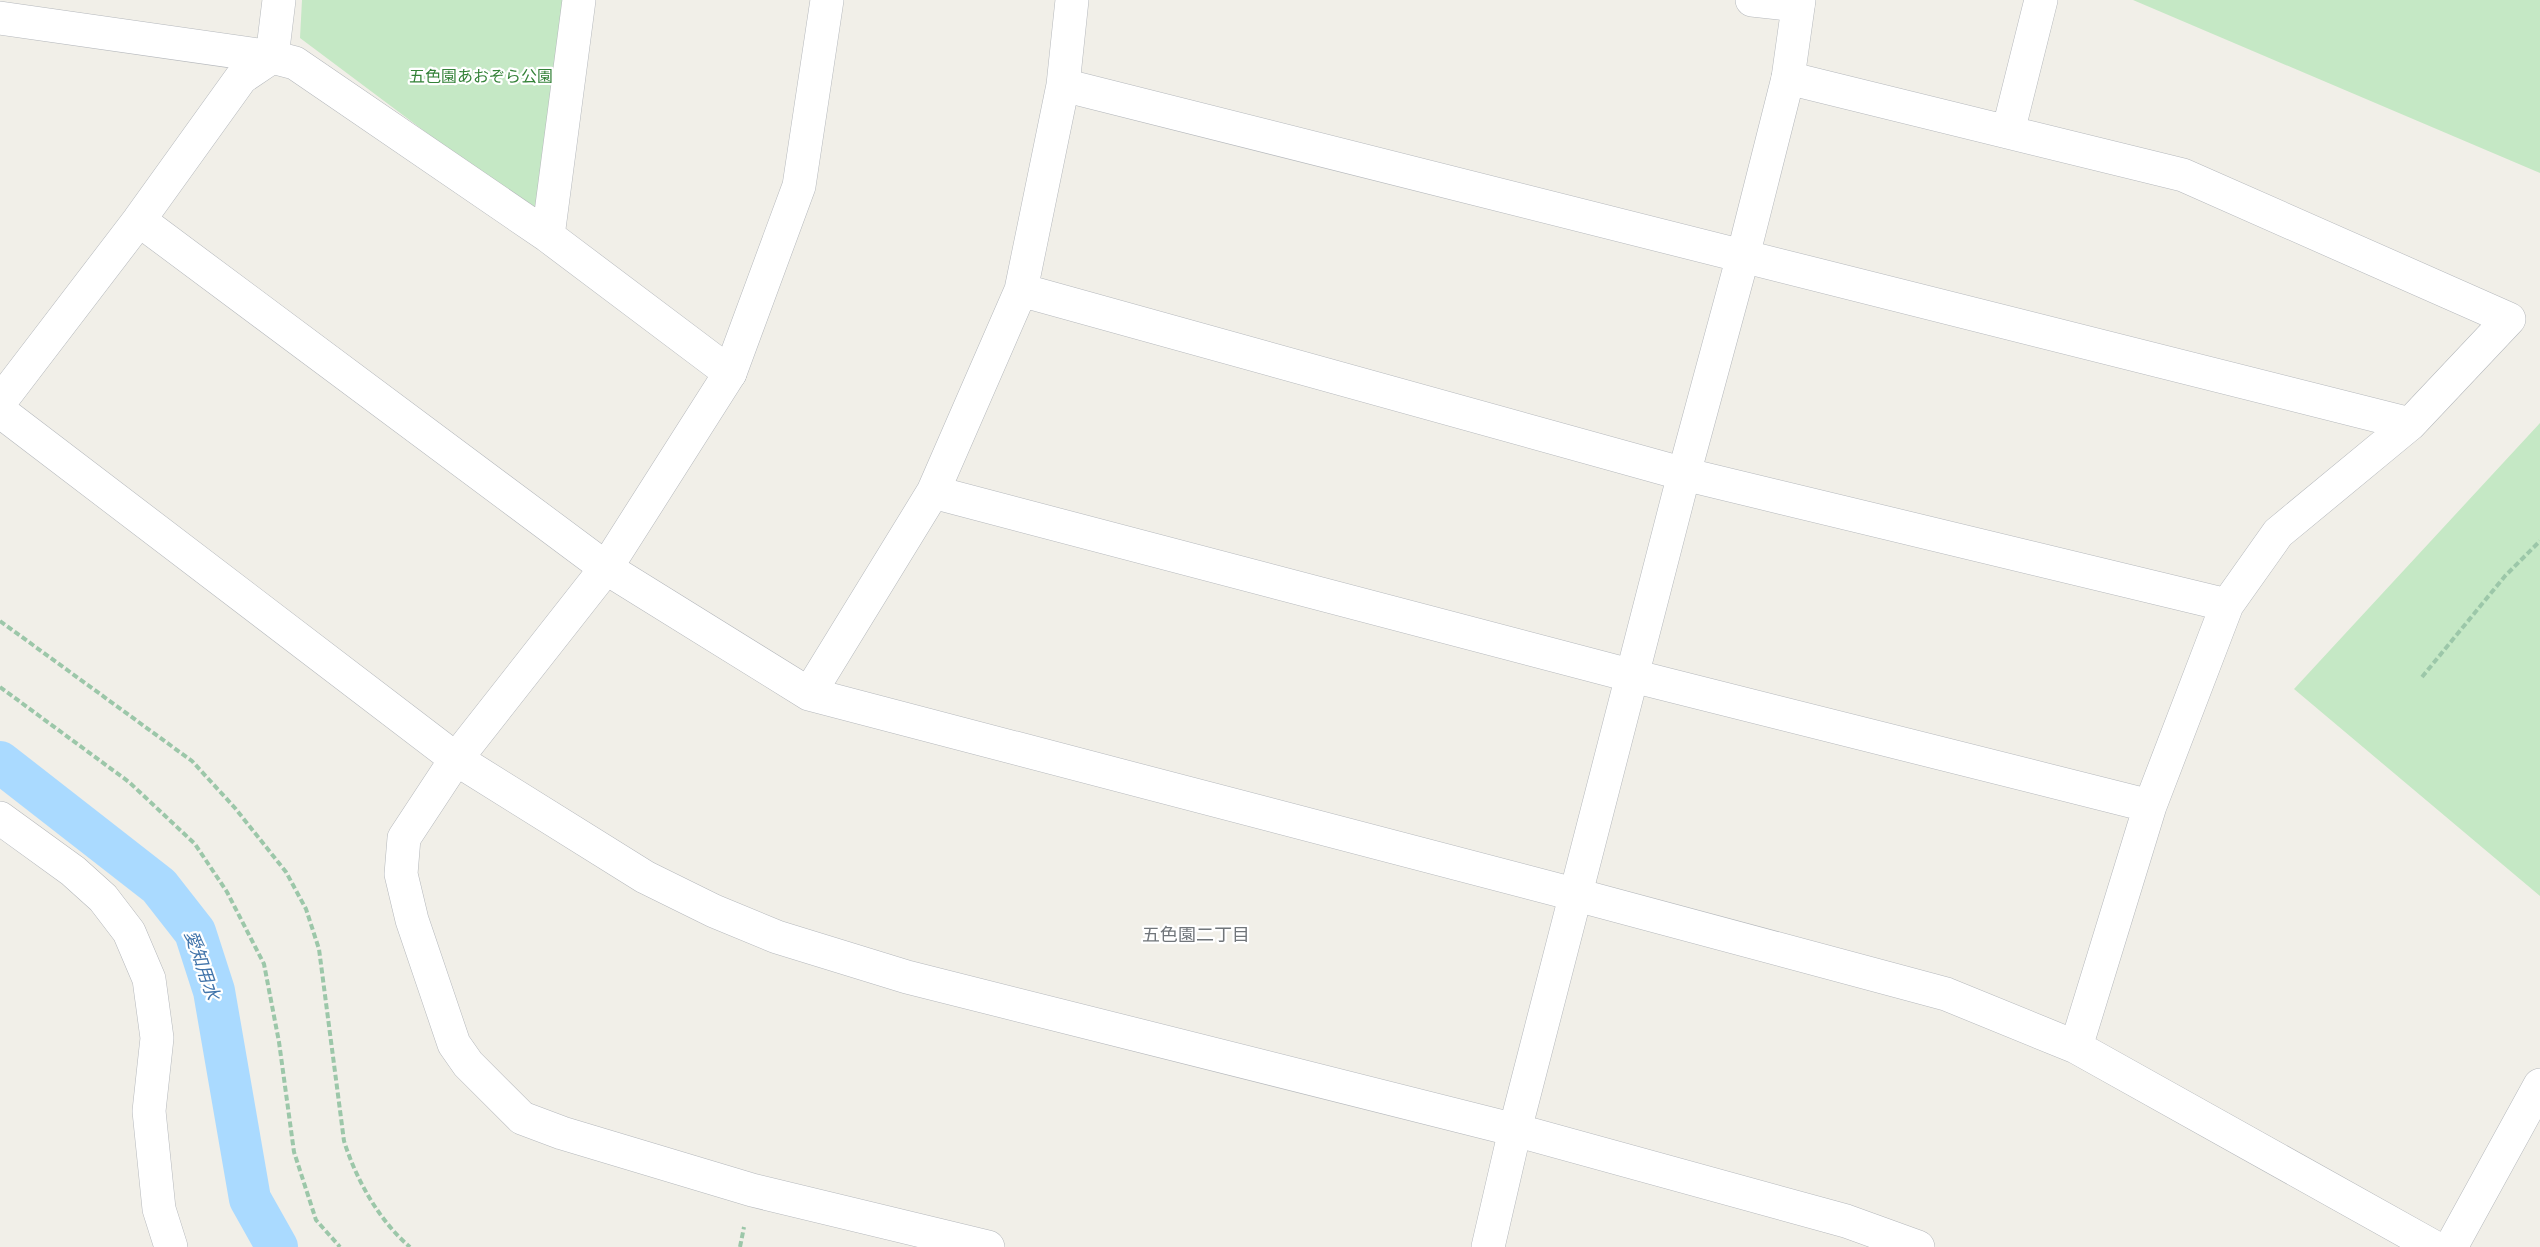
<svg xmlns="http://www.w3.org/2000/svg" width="2540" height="1247" font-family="Rubik,'Noto Sans JP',sans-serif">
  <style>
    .green { fill: #c5e8c5 }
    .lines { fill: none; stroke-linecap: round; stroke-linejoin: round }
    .canal { stroke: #aadaff; stroke-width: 42 }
    .minor-casing { stroke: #b5b8bc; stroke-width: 34 }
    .tertiary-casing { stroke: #b5b8bc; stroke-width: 34 }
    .path { stroke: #9cc7a9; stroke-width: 4; stroke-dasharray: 6 3; stroke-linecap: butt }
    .minor { stroke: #fff; stroke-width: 33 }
    .tertiary { stroke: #fff; stroke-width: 33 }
    .labels { text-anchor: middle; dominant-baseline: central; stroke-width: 4.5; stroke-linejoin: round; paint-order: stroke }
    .park-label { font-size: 16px; fill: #348238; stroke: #fff }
    .neighbourhood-label { font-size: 18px; fill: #70757a; stroke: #fff }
    .water-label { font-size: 18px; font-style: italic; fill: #4174aa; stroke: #fff }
  </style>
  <rect width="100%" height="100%" fill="#f1efe8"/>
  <path class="green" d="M302,0H567L539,217L300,38Z
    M2133,0H2540V173Z
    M2540,423V896L2294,689Z"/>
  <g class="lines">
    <path class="canal" d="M0,762L159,886L195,932L214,991L250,1199L277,1247"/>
    <defs>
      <path id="minor" d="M1752,0L1798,5
        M0,18L272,57L295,63L548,236L730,373
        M1788,78L2183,175L2509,319L2410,424L2278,533L2227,605L2150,806L2076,1047
        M1063,85L2410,424
        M2008,132L2041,0
        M139,220L606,568L809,694L1577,895L1946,994L2076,1047L2434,1247
        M548,236L579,0
        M1021,290L1684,474L2227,605
        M0,402L139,220L241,78L272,57L279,0
        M933,492L1633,676L2150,806
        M809,694L933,492L1021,290L1063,85L1072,0
        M456,759L404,838L401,874L412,920L454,1044L468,1064L522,1118L562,1133L752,1190L988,1247
        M0,818L73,871L103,898L129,932L149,979L157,1038L149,1111L159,1209L171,1247
        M1488,1247L1515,1130
        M2451,1247L2540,1085"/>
      <path id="tertiary" d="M0,411L456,759L645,877L714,911L777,937L907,977L1515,1130L1846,1221L1918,1247
        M456,759L606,568L730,373L799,186L827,0
        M1515,1130L1684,474L1743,256L1788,78L1799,0"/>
    </defs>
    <use href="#minor" class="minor-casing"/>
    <use href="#tertiary" class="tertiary-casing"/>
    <path class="path" d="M0,621L192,761L235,808L286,872L306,909L319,949L344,1141C356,1179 379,1221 410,1247
      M2422,677L2505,576L2540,541
      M0,687L129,782L195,844L227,892L264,964L279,1042L294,1152L316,1220L340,1247
      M740,1247L744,1227"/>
    <use href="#minor" class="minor"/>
    <use href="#tertiary" class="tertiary"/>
  </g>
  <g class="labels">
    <g class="park-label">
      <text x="481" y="76">五色園あおぞら公園</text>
    </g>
    <g class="neighbourhood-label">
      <text x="1196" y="935">五色園二丁目</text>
    </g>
    <g class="water-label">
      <text transform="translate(202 965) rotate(71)">愛知用水</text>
    </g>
  </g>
</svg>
